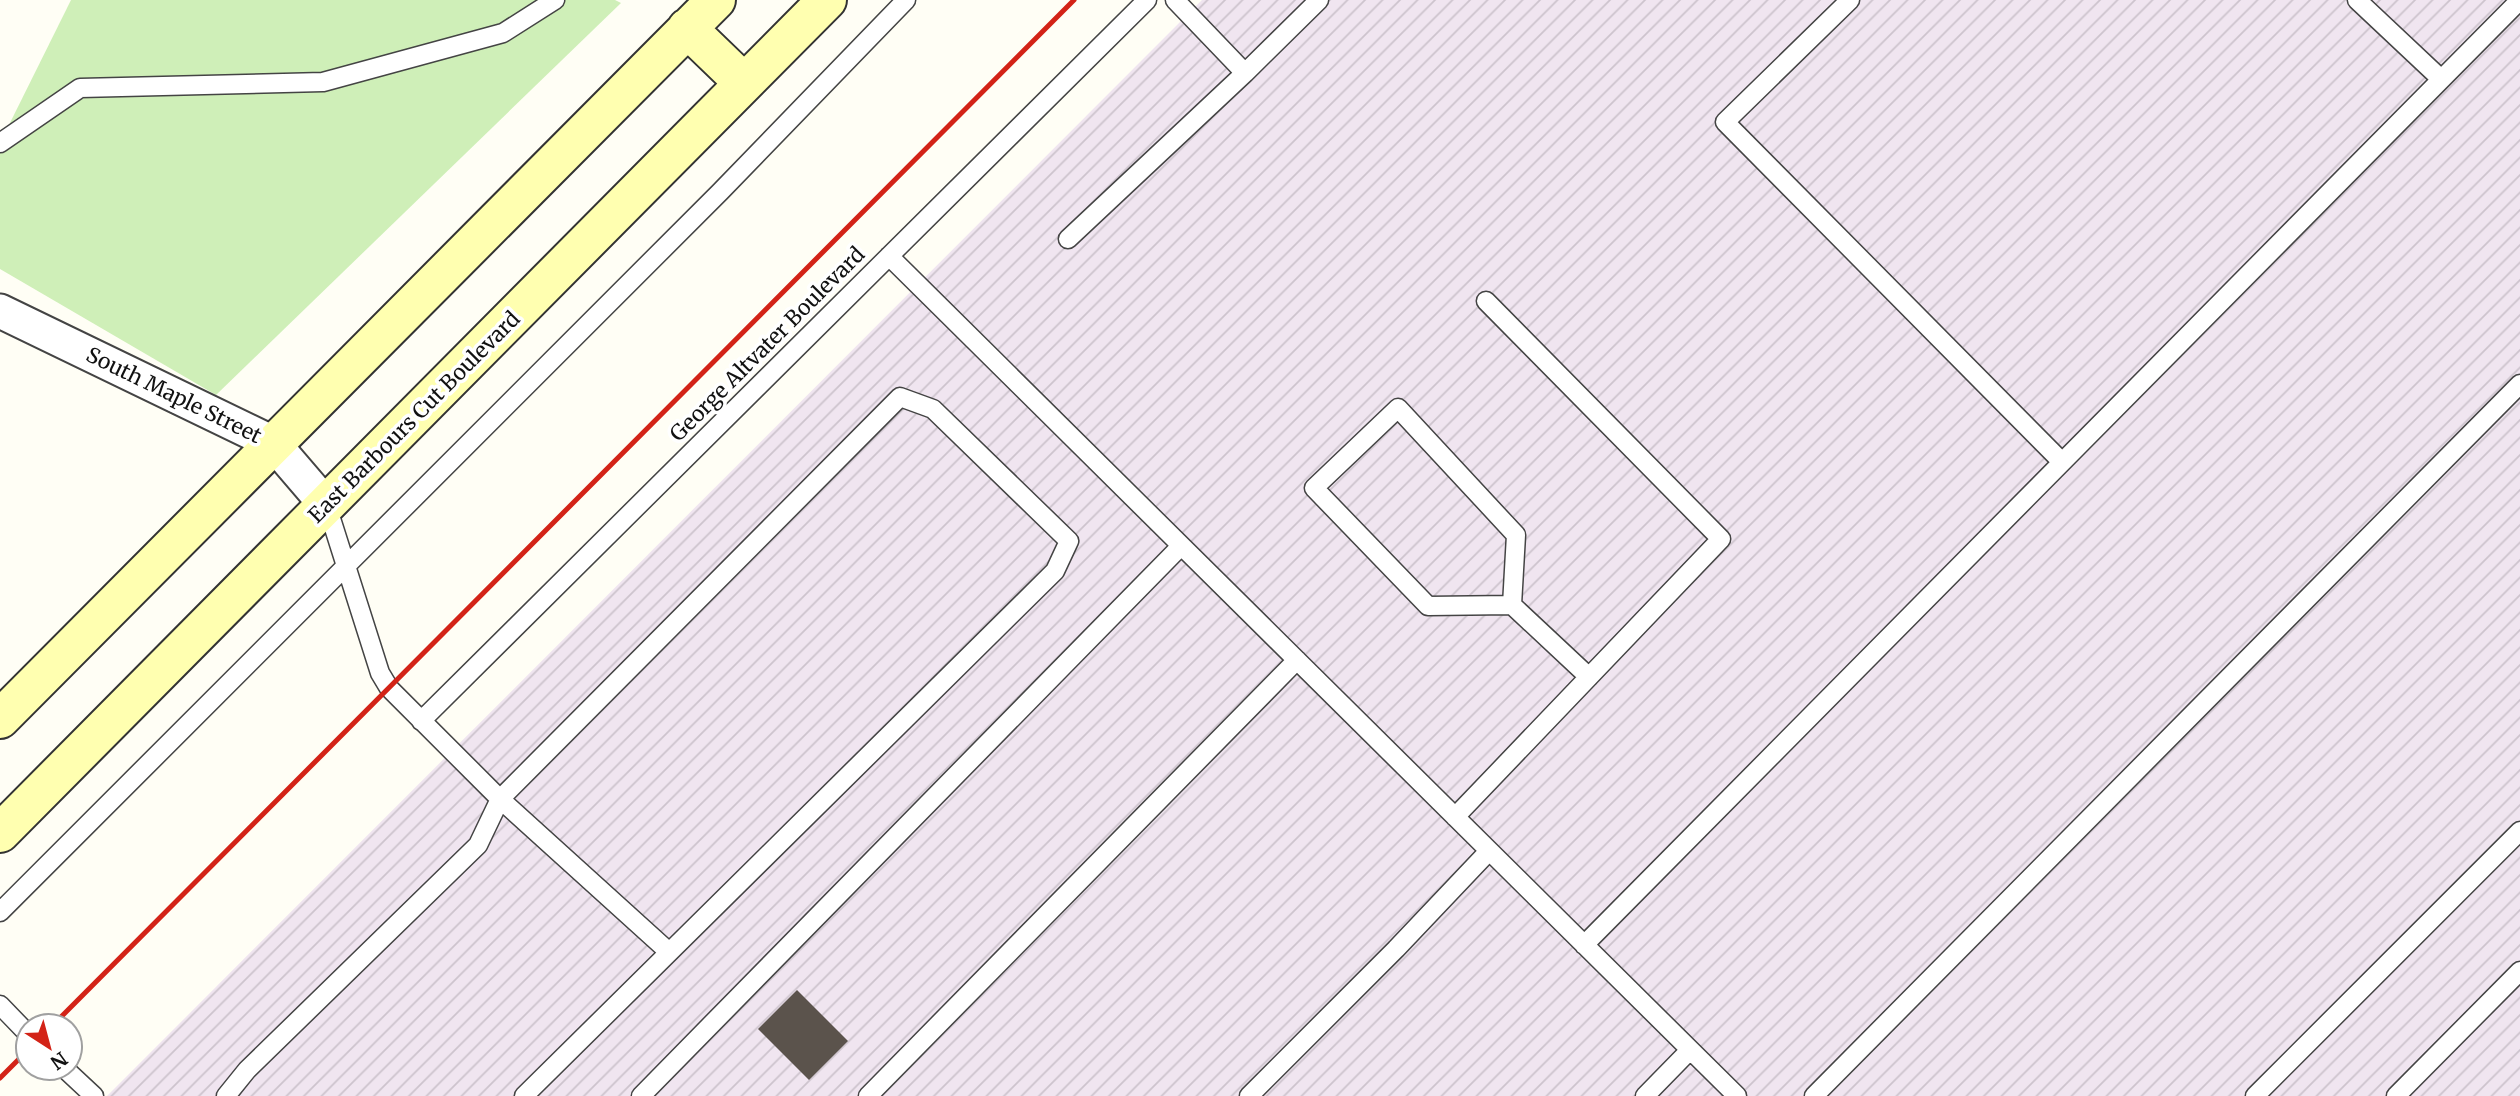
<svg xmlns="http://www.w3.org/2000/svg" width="2520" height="1096" font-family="Merriweather,serif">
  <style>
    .industrial { fill: url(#industrial-furrows) }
    .grass { fill: #cfefb8 }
    .building { fill: #5b534c }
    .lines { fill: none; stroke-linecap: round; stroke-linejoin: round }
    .lane-casing { stroke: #444; stroke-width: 21 }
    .street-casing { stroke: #444; stroke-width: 37 }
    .secondary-casing { stroke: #333; stroke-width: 42 }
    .lane { stroke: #fff; stroke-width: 18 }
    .street { stroke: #fff; stroke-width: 33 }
    .secondary { stroke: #ffffb0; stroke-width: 38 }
    .rail { stroke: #d32317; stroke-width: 5 }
    .labels { text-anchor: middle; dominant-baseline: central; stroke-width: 7; stroke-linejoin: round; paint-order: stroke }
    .street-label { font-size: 21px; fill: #111; stroke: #fff }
  </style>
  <defs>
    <pattern id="industrial-furrows" width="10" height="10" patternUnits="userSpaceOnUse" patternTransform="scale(1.75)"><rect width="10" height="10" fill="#f0e5f0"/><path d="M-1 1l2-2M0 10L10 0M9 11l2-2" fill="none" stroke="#cdc3cd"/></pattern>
  </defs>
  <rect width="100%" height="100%" fill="#fffef5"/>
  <path class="industrial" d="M1202,0H2520V1096H107Z"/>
  <path class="grass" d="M71,0H615L621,3L216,395L0,269V143Z"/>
  <path class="building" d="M797,990L848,1041L809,1080L758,1029Z"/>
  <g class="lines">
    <defs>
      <path id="lane" d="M1175,0L1245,73L1319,0
        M1850,0L1725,122L2062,462
        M2357,0L2441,79
        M0,143L80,88L323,82L503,33L555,0
        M1068,239L1245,73
        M889,256L1737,1096
        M327,506L380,673L389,688L500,799L669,952
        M1512,605L1428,606L1314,488L1398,408L1516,535L1512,605L1589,677
        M421,721L1147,0
        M1455,817L1721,539L1486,301
        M0,912L720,192L906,0
        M1584,945L2520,0
        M0,1005L28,1034
        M64,1068L94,1096
        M226,1096L247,1070L478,845L500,799L900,397L933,409L1069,541L1055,571L524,1096
        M641,1096L1181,546
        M868,1096L1297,660
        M1249,1096L1396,949L1489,851
        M1645,1096L1690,1050
        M1814,1096L2520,384
        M2255,1096L2520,831
        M2396,1096L2520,971"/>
      <path id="street" d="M0,311L273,443L327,506"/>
      <path id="secondary" d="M687,28L744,83
        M0,719L716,0
        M0,833L827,0"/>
    </defs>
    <use href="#lane" class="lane-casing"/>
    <use href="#street" class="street-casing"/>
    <use href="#secondary" class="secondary-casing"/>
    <use href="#lane" class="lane"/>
    <use href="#street" class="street"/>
    <use href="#secondary" class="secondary"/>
    <path class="rail" d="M52,1026L1074,0
      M0,1078L28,1050"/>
  </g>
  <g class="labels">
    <g class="street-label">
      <text transform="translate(767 344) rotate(-45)">George Altvater Boulevard</text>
      <text transform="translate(174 395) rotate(26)">South Maple Street</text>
      <text transform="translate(414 417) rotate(-45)">East Barbours Cut Boulevard</text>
    </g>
  </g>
  <g transform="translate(49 1047) rotate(144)"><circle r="33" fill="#ffffff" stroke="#a0a0a0" stroke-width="2"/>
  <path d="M0-5L12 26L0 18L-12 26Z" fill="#d32317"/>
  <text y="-10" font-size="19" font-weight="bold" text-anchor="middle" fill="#111111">N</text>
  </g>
</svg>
